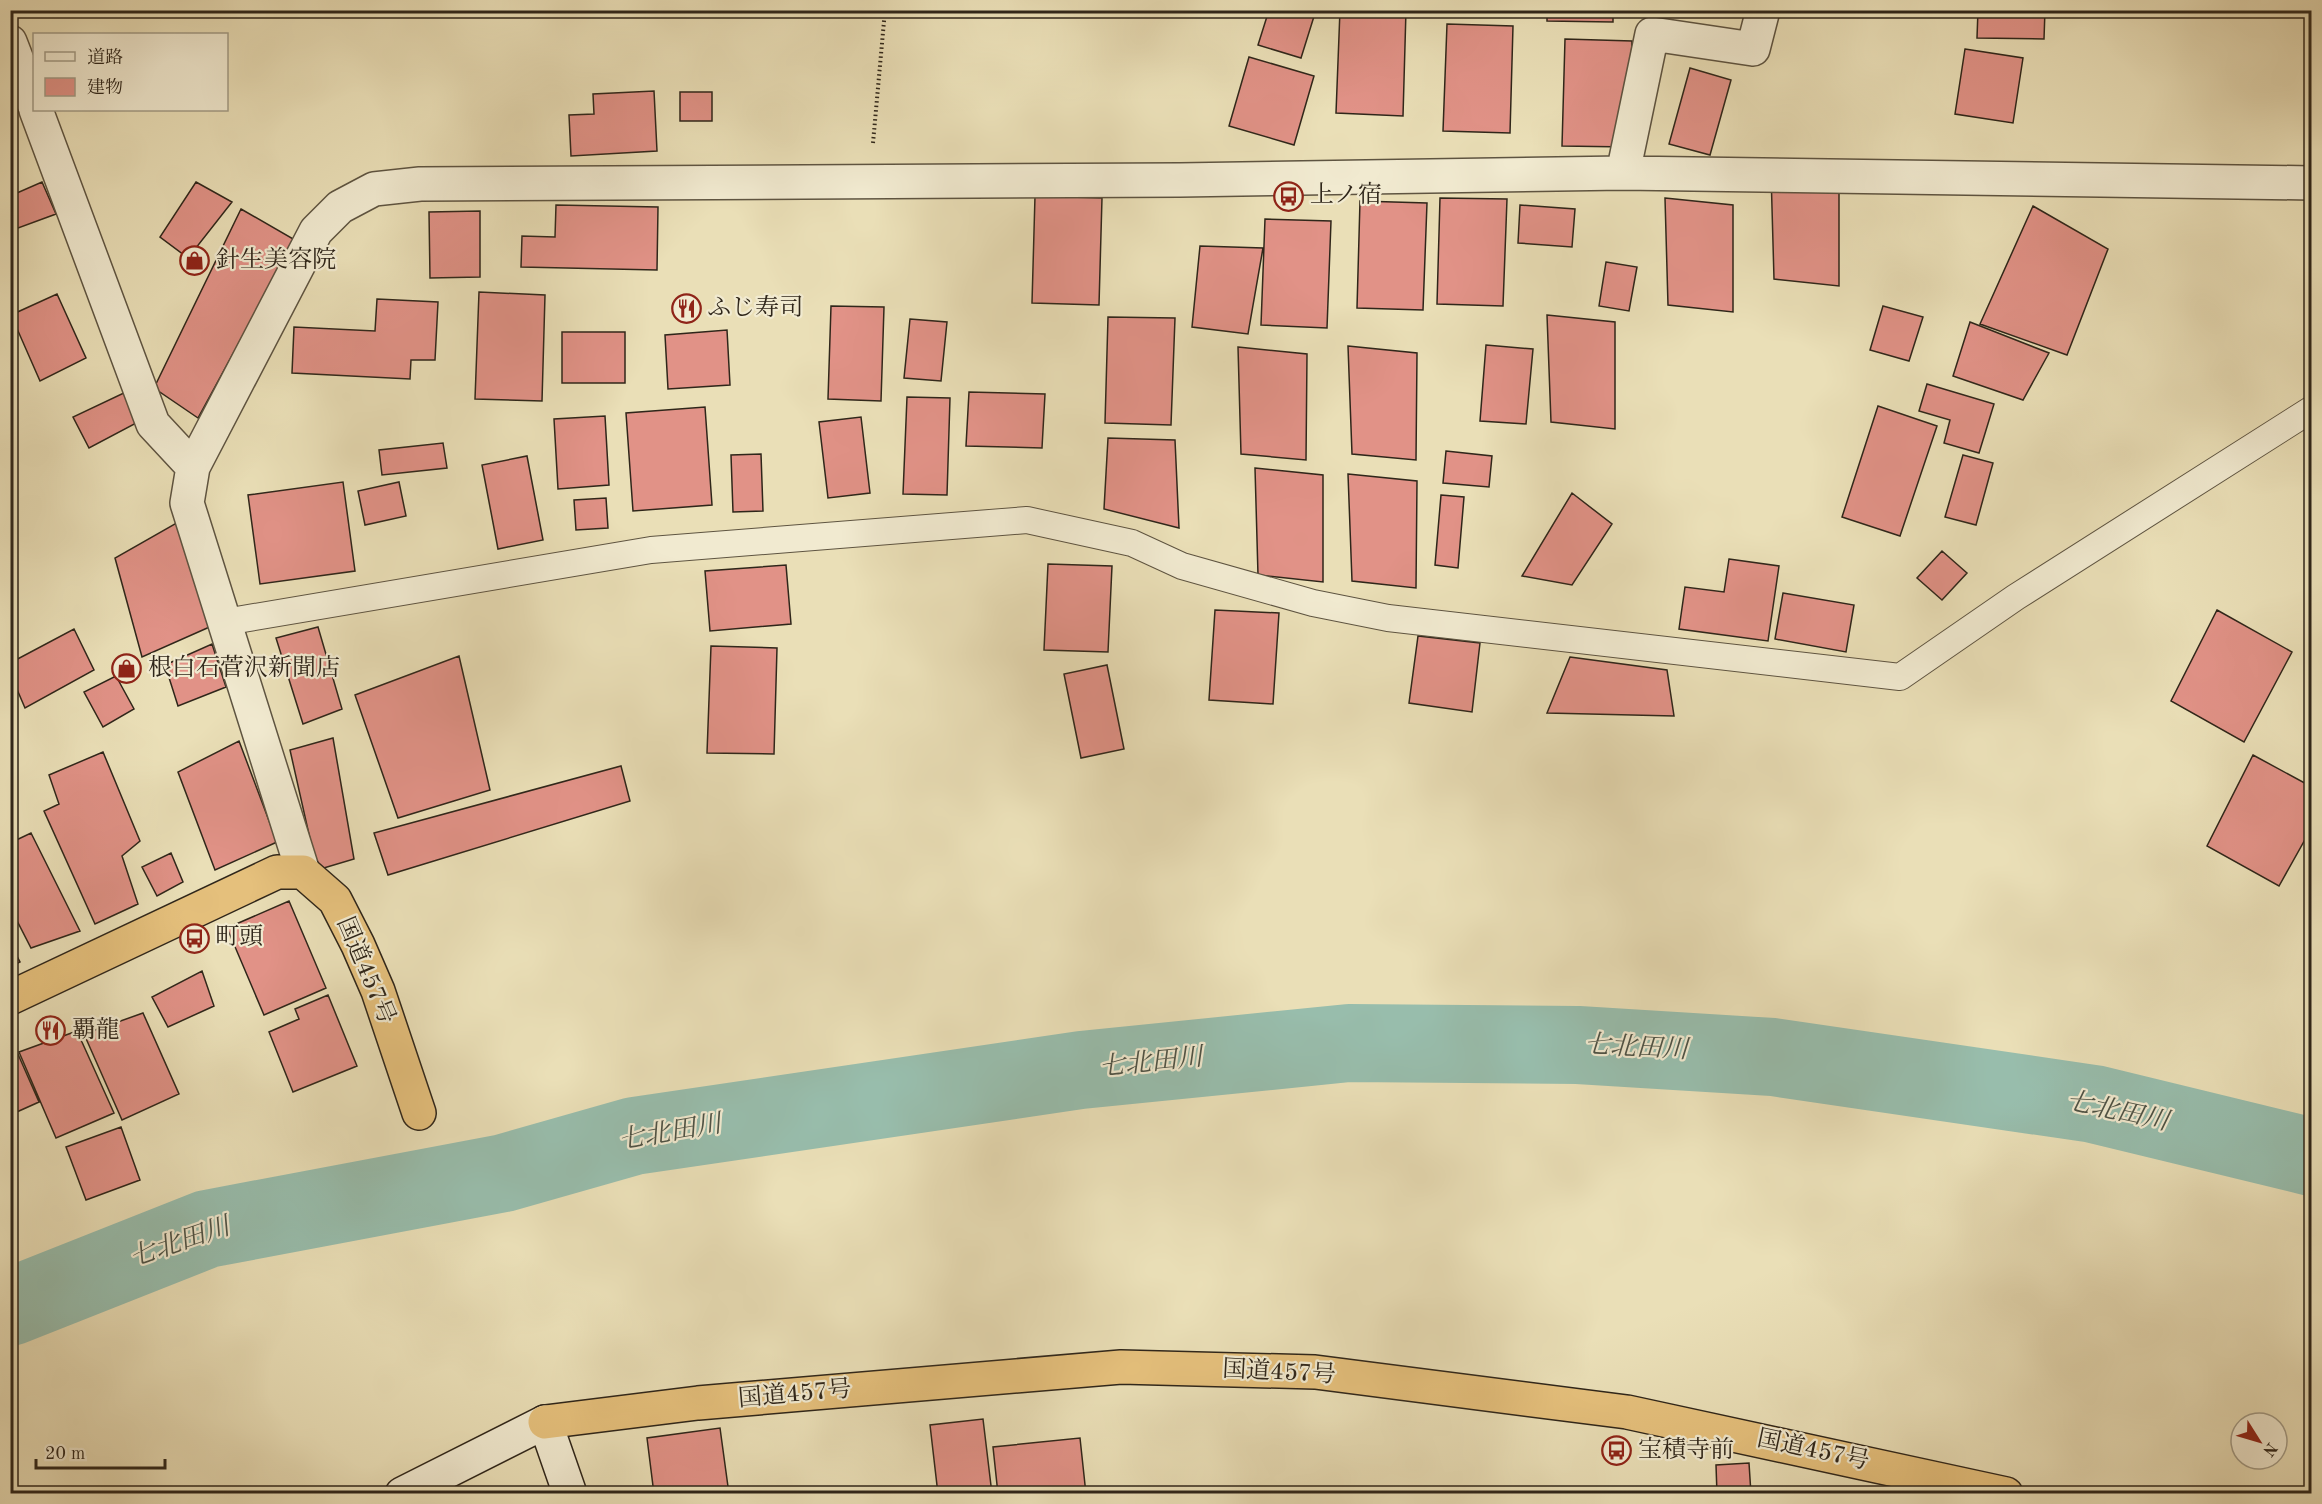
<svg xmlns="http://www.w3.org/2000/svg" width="2322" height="1504" font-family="'Old Standard TT','Noto Serif JP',serif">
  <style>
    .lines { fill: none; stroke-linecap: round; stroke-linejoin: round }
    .river { stroke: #98bdac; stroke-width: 78 }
    .building { fill: #e19287; stroke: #2f261a; stroke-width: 1.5 }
    .lane-casing { stroke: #5e5441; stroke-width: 28 }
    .street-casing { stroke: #5e5441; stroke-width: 36 }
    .secondary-casing { stroke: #2f261a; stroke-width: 36 }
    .highway-casing { stroke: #2f261a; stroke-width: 36 }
    .path { stroke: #2f261a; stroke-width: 4; stroke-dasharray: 1.5 3; stroke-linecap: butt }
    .lane { stroke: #f1ead0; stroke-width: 26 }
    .street { stroke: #f1ead0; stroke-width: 33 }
    .secondary { stroke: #f1ead0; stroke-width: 33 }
    .highway { stroke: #e5c07c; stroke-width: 33 }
    .labels { text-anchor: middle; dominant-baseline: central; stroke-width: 4.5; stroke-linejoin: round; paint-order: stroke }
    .poi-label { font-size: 24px; fill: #2f261a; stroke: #f1ead0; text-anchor: start }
    .street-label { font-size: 24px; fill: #2f261a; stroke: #f1ead0 }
    .water-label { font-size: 26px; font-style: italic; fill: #4e5346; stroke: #f1ead0 }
  </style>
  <rect width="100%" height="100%" fill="#eadfb7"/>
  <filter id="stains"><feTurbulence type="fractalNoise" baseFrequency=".00333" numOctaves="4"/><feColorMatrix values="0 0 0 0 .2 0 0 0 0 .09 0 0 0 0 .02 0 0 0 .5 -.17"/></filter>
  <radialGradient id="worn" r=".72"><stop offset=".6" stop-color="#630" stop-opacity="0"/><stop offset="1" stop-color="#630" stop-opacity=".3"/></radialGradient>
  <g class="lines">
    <path class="river" d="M10,1307L207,1229L504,1173L634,1136L1081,1070L1349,1043L1578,1045L1773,1057L2094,1104L2312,1157"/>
  </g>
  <path class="building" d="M1269,10H1316L1301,58L1258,45Z
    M1340,10H1406L1403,116L1336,113Z
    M1547,10H1613V22L1547,21Z
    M1978,10H2045L2044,39L1977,38Z
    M1447,24L1513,26L1510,133L1443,131Z
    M1565,39L1632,41L1628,147L1562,146Z
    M1965,49L2023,58L2013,123L1955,114Z
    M1249,57L1314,76L1294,145L1229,126Z
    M1690,68L1731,80L1710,155L1669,144Z
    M654,91L657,151L571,156L569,115L594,114L593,94Z
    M680,92H712V121H680Z
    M1771,172L1839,179V286L1774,279Z
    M42,182L56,214L10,231V196Z
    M196,182L232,202L188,258L160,237Z
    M1035,196L1102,198L1099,305L1032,303Z
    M1440,198L1507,199L1503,306L1437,304Z
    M1665,198L1733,205V312L1668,305Z
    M1360,201L1427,203L1423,310L1357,308Z
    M556,205L658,207L657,270L521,267L522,236L555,237Z
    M1520,205L1575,209L1572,247L1518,243Z
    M2033,206L2108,249L2067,355L1980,324Z
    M241,209L295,240L198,418L154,388Z
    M480,211V277L430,278L429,212Z
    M1265,219L1331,221L1327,328L1261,325Z
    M1200,246L1263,248L1248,334L1192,327Z
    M1606,262L1637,267L1629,311L1599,306Z
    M479,292L545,295L542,401L475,399Z
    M57,294L86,358L40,381L11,315Z
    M377,299L438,302L435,360H411L410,379L292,373L294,327L375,331Z
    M831,306L884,307L881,401L828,399Z
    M1883,306L1923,317L1909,361L1870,350Z
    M1547,315L1615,322V429L1551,422Z
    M1108,317L1175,318L1171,425L1105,423Z
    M910,319L947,322L941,381L904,378Z
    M1970,322L2049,353L2023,400L1953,376Z
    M727,330L730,385L668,389L665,335Z
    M562,332H625V383H562Z
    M1486,345L1533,349L1526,424L1480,421Z
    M1348,346L1417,353L1416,460L1352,454Z
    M1238,347L1307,354L1306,460L1241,454Z
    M1927,384L1994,404L1979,453L1944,443L1950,420L1919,411Z
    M128,391L142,420L89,448L73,417Z
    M969,392L1045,394L1042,448L966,446Z
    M907,397L950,398L947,495L903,494Z
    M1878,406L1937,426L1900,536L1842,517Z
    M705,407L712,505L633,511L626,413Z
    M605,416L609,485L558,489L554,419Z
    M861,417L870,493L828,498L819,422Z
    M1108,438L1175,440L1179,528L1104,509Z
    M443,443L447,468L382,475L379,450Z
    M1446,451L1492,456L1489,487L1443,483Z
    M761,454L763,511L733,512L731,455Z
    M1963,455L1993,463L1976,525L1945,517Z
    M527,456L543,540L498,549L482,465Z
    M1255,468L1323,475V582L1258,575Z
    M1348,474L1417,481L1416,588L1352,581Z
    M343,482L355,571L260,584L248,495Z
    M399,482L406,516L365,525L358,491Z
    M1572,493L1612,524L1572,585L1522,576Z
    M1441,495L1464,497L1458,568L1435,565Z
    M606,498L608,528L576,530L574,500Z
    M180,521L214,625L142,657L115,558Z
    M1942,551L1967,573L1942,600L1917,578Z
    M1729,559L1779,566L1768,641L1679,629L1685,587L1724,592Z
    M1048,564L1112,566L1108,652L1044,650Z
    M786,565L791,624L710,631L705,571Z
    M1783,593L1854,605L1846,652L1775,639Z
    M1215,610L1279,613L1273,704L1209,700Z
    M2217,610L2292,652L2244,742L2171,701Z
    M318,627L342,709L303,724L276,638Z
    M74,629L94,670L25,708L10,673V663Z
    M1418,636L1480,643L1472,712L1409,703Z
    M212,644L226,687L178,706L165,665Z
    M711,646L777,648L774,754L707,753Z
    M459,656L490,790L398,818L355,695Z
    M1570,657L1667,670L1674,716L1547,713Z
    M1107,665L1124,749L1081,758L1064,674Z
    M116,676L134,709L103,727L84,692Z
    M333,738L354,859L317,870L290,750Z
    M239,741L277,842L215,870L178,772Z
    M103,752L140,841L122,856L138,904L95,924L44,811L59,804L49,775Z
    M2253,755L2312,787V827L2279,886L2207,846Z
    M621,766L630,801L388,875L374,833Z
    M31,833L80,931L31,948L10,907V843Z
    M171,853L183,882L157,896L142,867Z
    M289,901L326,988L264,1015L227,928Z
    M10,943L20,962L10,967Z
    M202,971L214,1006L168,1027L152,997Z
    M328,995L357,1066L293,1092L269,1032L299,1019L295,1009Z
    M143,1013L179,1094L122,1120L84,1034Z
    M77,1031L114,1113L56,1138L19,1052Z
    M10,1036L39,1102L10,1115Z
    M121,1127L140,1180L86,1200L66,1147Z
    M983,1419L992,1494H938L930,1425Z
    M720,1428L729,1494H654L647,1438Z
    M1080,1438L1086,1494H998L993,1447Z
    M1749,1463L1751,1494H1717L1716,1465Z"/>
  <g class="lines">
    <defs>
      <path id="lane" d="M225,622L651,550L1027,520L1132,543L1182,566L1313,603L1388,618L1900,677L2016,597L2312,409"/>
      <path id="street" d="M10,42L34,104
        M36,110L153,424L193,467
        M1623,173L1652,34L1753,49L1763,10
        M303,872L187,503L193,467L316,231L340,207L374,189L420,184L1180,180L1623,173L2312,183"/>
      <path id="secondary" d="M402,1494L545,1422L570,1494"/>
      <path id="highway" d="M10,998L277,872H303L335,900L358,945L378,991L419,1113
        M545,1422L698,1403L1121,1367L1315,1372L1627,1412L2006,1494"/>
    </defs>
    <use href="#lane" class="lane-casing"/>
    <use href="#street" class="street-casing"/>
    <use href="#secondary" class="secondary-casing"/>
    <use href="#highway" class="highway-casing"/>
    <path class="path" d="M873,143L885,10"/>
    <use href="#lane" class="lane"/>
    <use href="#street" class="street"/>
    <use href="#secondary" class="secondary"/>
    <use href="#highway" class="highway"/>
  </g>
  <defs>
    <symbol id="bus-ring" viewBox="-11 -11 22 22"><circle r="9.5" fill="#f1ead0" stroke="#8f2418" stroke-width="1.5"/><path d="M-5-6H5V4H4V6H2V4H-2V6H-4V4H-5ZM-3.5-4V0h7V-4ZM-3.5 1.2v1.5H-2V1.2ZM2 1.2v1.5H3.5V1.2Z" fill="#8f2418"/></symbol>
    <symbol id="shop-ring" viewBox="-11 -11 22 22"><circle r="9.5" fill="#f1ead0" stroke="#8f2418" stroke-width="1.5"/><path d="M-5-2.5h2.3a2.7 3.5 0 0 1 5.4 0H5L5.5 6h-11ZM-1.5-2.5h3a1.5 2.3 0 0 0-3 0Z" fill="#8f2418"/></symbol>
    <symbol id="restaurant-ring" viewBox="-11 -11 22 22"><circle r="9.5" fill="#f1ead0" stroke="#8f2418" stroke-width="1.5"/><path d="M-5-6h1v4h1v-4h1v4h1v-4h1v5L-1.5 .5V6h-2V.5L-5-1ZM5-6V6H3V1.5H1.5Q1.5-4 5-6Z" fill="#8f2418"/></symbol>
  </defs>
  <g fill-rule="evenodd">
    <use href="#bus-ring" x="1272" y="180" width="33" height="33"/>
    <use href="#shop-ring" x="178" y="244" width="33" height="33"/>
    <use href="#restaurant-ring" x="670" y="292" width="33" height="33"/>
    <use href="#shop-ring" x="110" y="652" width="33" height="33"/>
    <use href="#bus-ring" x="178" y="922" width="33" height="33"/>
    <use href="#restaurant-ring" x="34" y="1014" width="33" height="33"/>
    <use href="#bus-ring" x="1600" y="1434" width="33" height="33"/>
  </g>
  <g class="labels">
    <g class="poi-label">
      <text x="1310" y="196">上ノ宿</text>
      <text x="216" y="261">針生美容院</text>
      <text x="707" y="309">ふじ寿司</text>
      <text x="148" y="669">根白石菅沢新聞店</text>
      <text x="215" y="938">町頭</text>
      <text x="72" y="1031">覇龍</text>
      <text x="1638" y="1451">宝積寺前</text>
    </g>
    <g class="street-label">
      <text transform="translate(365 971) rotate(67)">国道457号</text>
      <text transform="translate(1279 1373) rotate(3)">国道457号</text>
      <text transform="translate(795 1395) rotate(-5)">国道457号</text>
      <text transform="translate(1813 1451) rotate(12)">国道457号</text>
    </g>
    <g class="water-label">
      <text transform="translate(1636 1048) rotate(3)">七北田川</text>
      <text transform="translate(1151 1063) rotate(-6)">七北田川</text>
      <text transform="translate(2117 1112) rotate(12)">七北田川</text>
      <text transform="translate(670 1133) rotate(-10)">七北田川</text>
      <text transform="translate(180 1243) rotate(-19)">七北田川</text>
    </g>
  </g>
  <rect width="2322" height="1504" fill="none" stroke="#eadfb7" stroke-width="36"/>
  <rect x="12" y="12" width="2298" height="1480" fill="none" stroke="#2f261a" stroke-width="3"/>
  <rect x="18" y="18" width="2286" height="1468" fill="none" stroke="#2f261a" stroke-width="1.5"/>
  <rect x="33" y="33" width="195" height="78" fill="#f1ead0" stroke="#a39c87" stroke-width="1.5"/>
  <rect x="45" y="52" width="30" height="9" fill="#f1ead0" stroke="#a39c87" stroke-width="1.5"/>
  <text x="87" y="63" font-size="18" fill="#2f261a">道路</text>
  <rect x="45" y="78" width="30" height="18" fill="#e19287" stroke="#a39c87" stroke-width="1.5"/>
  <text x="87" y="93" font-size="18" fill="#2f261a">建物</text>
  <g transform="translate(2259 1441) rotate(127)"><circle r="28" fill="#f1ead0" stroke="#a39c87" stroke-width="1.5"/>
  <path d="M0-4.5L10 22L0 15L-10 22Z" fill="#8f2418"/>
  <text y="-9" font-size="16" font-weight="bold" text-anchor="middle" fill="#2f261a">N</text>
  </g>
  <path d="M36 1459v9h129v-9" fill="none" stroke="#2f261a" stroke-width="3"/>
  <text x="45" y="1459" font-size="18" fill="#2f261a" stroke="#f1ead0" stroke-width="4.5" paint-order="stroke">20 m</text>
  <rect width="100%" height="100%" filter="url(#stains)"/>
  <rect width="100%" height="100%" fill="url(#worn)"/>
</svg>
